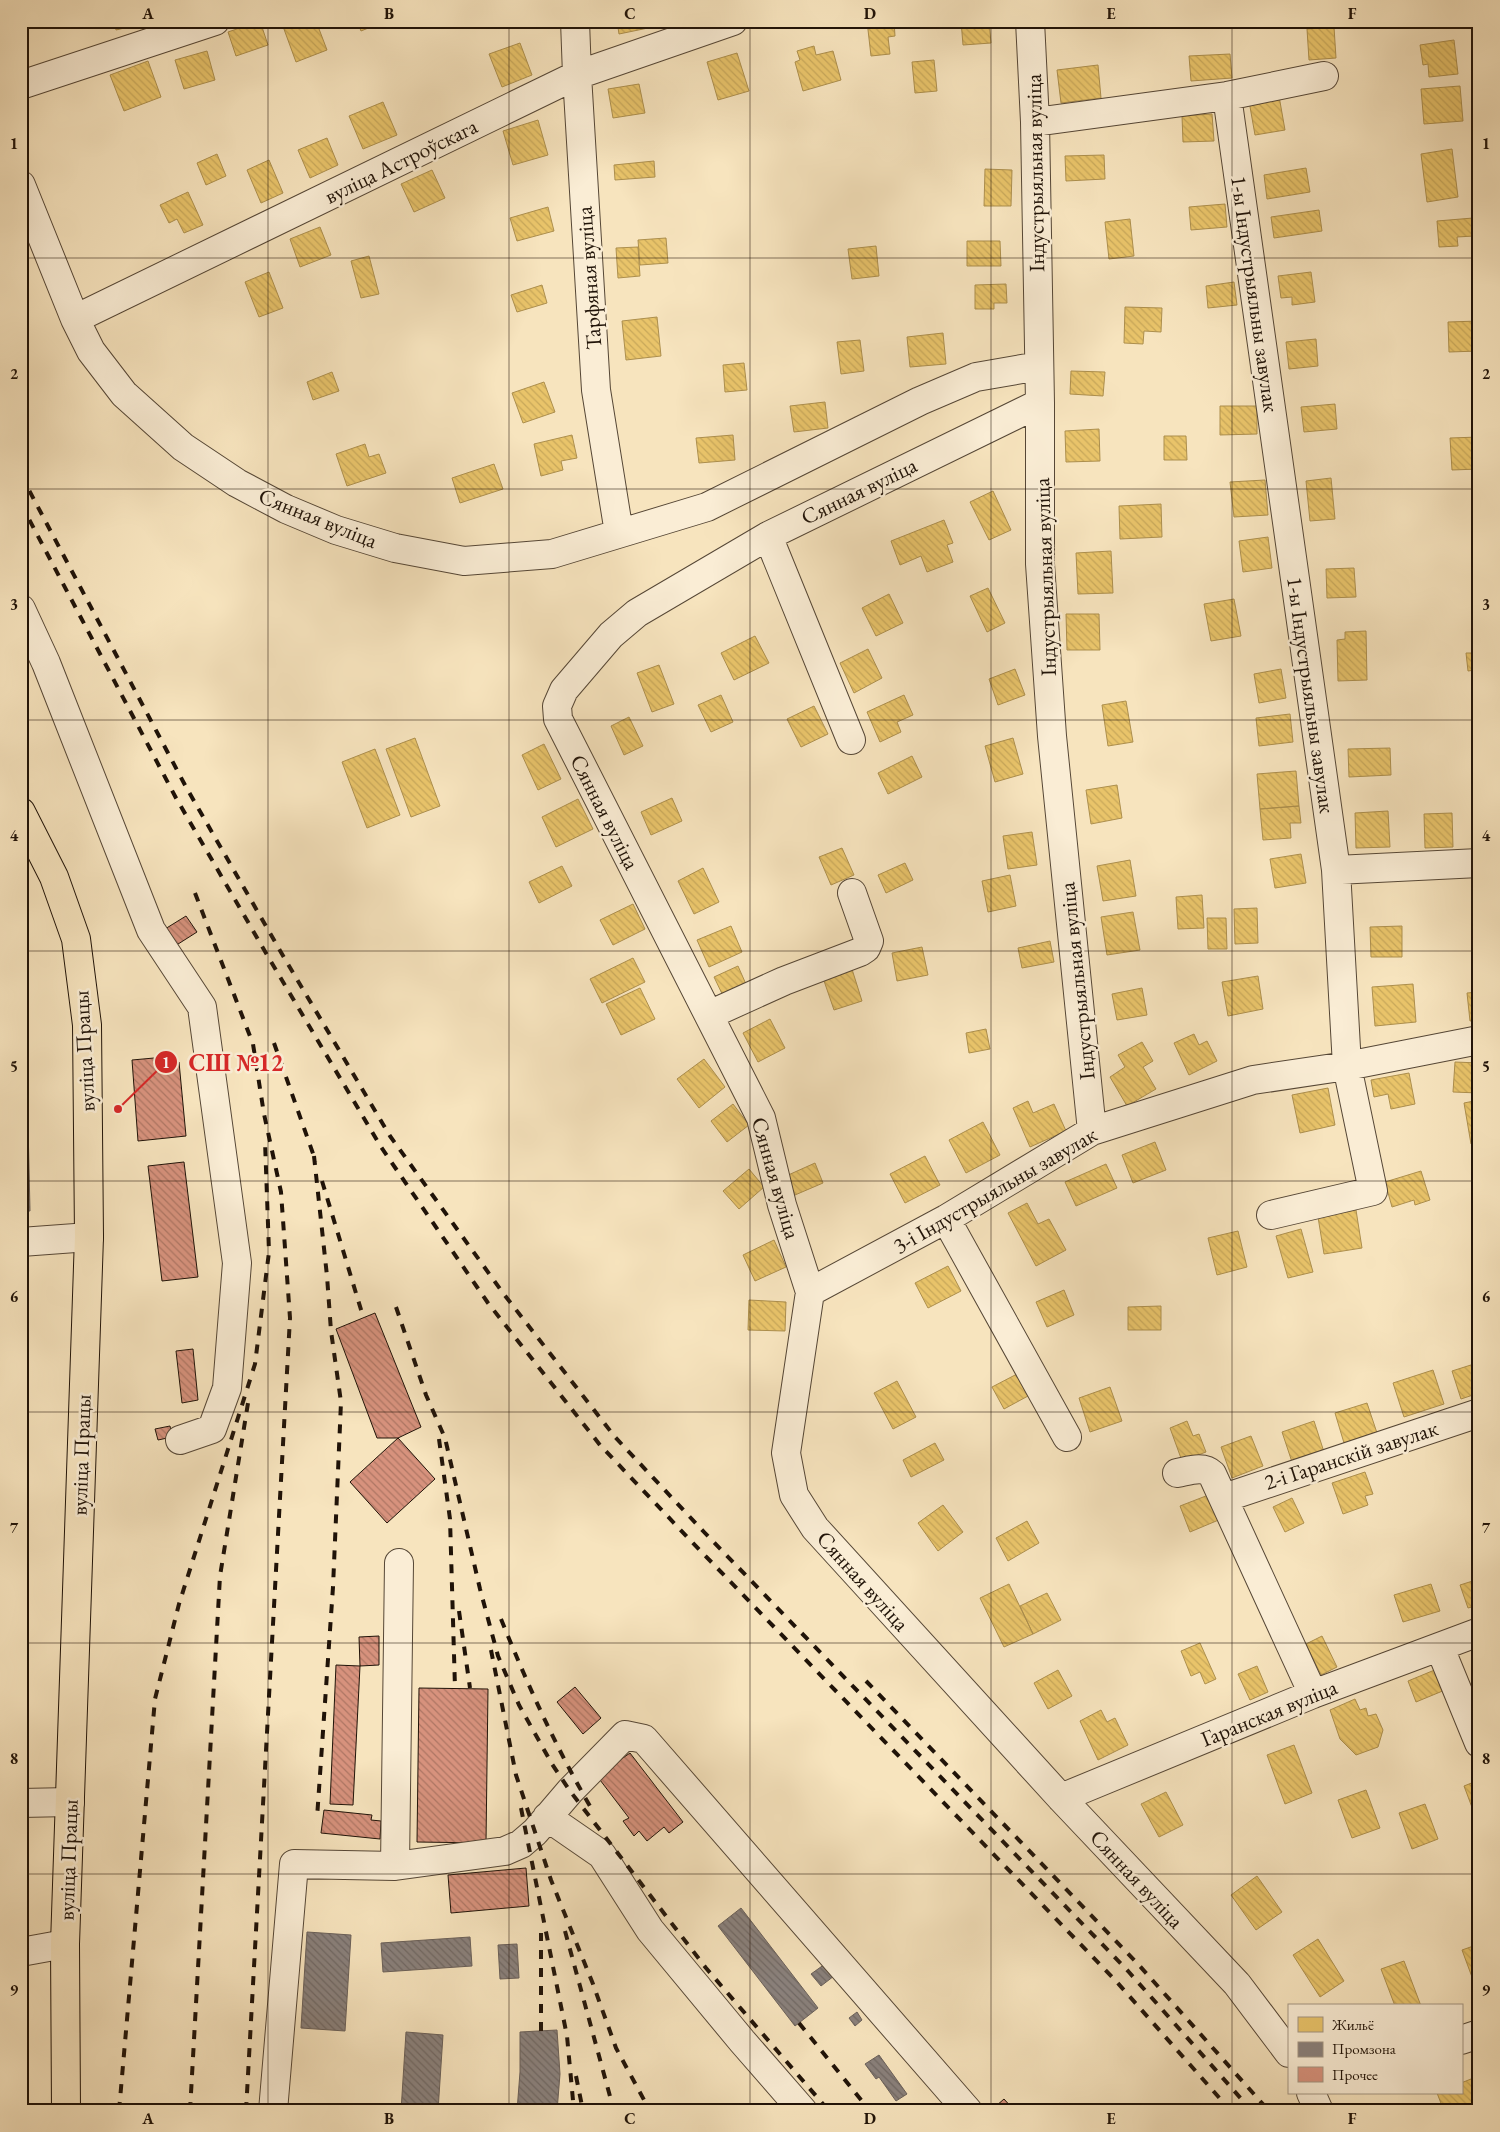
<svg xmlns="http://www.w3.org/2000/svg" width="1500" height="2132" font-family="'EB Garamond',serif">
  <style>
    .homes { fill: url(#homes-back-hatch); stroke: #ad8f4d }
    .industry { fill: url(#industry-back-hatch); stroke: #6a6059 }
    .building { fill: url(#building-back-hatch); stroke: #201308 }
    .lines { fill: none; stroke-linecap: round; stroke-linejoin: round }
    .minor-casing { stroke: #564736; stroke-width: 30 }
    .major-casing { stroke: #201308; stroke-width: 30 }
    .minor { stroke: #faedd5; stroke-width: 28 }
    .major { stroke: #f7e4be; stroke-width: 28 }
    .rail { stroke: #201308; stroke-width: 4; stroke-dasharray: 9 9; stroke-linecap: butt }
    .grid { fill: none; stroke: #201308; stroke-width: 1; stroke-opacity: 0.55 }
    .labels { text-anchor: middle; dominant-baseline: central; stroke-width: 5; stroke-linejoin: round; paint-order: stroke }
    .street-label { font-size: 22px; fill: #201308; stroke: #faedd5 }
    .leader { fill: none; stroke: #d62828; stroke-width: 2 }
    .callout-dot { fill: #d62828; stroke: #faedd5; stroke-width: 2 }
    .mark-label { font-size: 15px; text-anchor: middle; font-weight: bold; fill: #fff }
    .callout-label { font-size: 24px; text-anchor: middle; font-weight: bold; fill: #d62828; stroke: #faedd5; stroke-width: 5; stroke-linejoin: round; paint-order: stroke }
    .neatline { fill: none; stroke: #201308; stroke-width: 2 }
    .grid-label { font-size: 16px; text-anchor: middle; font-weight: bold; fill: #201308 }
  </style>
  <defs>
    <pattern id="homes-back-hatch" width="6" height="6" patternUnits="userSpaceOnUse" patternTransform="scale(1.25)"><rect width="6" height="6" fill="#e9c46a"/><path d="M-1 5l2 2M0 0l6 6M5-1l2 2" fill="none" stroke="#c8a85a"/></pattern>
    <pattern id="industry-back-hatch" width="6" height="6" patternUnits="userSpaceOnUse" patternTransform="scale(1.25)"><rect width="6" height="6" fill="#8a817c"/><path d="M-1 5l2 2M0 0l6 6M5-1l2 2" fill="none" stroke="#706864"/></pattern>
    <pattern id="building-back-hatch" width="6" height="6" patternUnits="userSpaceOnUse" patternTransform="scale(1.25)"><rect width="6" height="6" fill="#d7927d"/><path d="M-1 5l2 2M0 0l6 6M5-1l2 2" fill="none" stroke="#ae7664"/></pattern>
  </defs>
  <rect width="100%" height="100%" fill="#f7e4be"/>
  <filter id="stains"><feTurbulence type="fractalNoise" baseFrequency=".004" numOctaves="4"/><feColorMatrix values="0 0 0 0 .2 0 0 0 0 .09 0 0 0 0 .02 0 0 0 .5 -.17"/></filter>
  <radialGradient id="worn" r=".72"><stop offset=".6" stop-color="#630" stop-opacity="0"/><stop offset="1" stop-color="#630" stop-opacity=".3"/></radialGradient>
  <path class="homes" d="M114,21H153L116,30Z
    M260,21L268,45L236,56L228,32Z
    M281,21H316L327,50L296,62Z
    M357,21H383V22L361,31Z
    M617,21H647L648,28L619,34Z
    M867,21H894L895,36L888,37L890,54L871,56Z
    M961,21H989L991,43L963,45Z
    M1334,27L1336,58L1309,60L1307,29Z
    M1454,40L1458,74L1429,77L1428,64L1423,65L1420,45Z
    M520,43L532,75L502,87L489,54Z
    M814,46L816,55L833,51L841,80L803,91L795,62L800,60L797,51Z
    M207,51L215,80L184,89L175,60Z
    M737,53L749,91L718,100L707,62Z
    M1230,54L1232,78L1191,81L1189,56Z
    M934,60L937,91L915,93L912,62Z
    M148,61L161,97L124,111L110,75Z
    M1098,65L1101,98L1061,103L1057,70Z
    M639,84L645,113L613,118L608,89Z
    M1460,86L1463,121L1424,124L1421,89Z
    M1279,96L1285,130L1255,135L1249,101Z
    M383,102L397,135L363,149L349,116Z
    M1212,114L1214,141L1183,142L1182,116Z
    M538,120L548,155L513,165L503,131Z
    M327,138L338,165L310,178L298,150Z
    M1452,149L1458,197L1427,202L1421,154Z
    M217,154L226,176L206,185L197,163Z
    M1104,155L1105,179L1066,181L1065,156Z
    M269,160L283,193L261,203L247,170Z
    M654,161L655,177L615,180L614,165Z
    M1306,168L1310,192L1267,199L1264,175Z
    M985,169L1012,170L1011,206H984Z
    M432,170L445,198L414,212L401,184Z
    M188,192L203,225L184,233L177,219L169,223L160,205Z
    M1225,204L1227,227L1191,230L1189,207Z
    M548,207L554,231L517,241L510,218Z
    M1319,210L1322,231L1274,238L1271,217Z
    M1473,218L1474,236L1457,237L1458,246L1439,247L1437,221Z
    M1130,219L1134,256L1109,259L1105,222Z
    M320,227L331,255L300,267L290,239Z
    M666,238L668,263L640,265L638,240Z
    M967,241H1000L1001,266H967Z
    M876,246L879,276L852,279L848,249Z
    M638,247L640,276L618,278L616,248Z
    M369,256L379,294L361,298L351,261Z
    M269,272L283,308L259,317L245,282Z
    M1311,272L1315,302L1292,305V297L1281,298L1278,276Z
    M1234,282L1237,305L1208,308L1206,286Z
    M1006,284L1007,303H994V309H975V285Z
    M542,285L547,303L517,312L511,295Z
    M1125,307L1162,308L1161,332L1144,331L1143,344L1124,343Z
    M657,317L661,356L626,360L622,321Z
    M1479,321V351L1449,352L1448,322Z
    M943,333L946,364L910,367L907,337Z
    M1316,339L1318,366L1289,369L1286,342Z
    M860,340L864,371L841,374L837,342Z
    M744,363L747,390L725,392L723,365Z
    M1071,371L1105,372L1103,396L1070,394Z
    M332,372L339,391L313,400L307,382Z
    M544,382L555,412L523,423L512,393Z
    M825,402L828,428L794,432L790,406Z
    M1335,404L1337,429L1304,432L1301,407Z
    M1220,406H1257V434L1220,435Z
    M1099,429L1100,461L1066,462L1065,431Z
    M572,435L577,458L561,461L563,470L541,476L534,444Z
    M733,435L735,460L699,463L696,438Z
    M1164,436H1186L1187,460H1164Z
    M1479,437V469L1452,470L1450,438Z
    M365,444L369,457L379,454L386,473L347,486L336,454Z
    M494,464L503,489L460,503L452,478Z
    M1331,478L1335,519L1310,521L1306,481Z
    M1265,480L1268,515L1234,517L1230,482Z
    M993,491L1011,530L989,540L970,502Z
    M1161,504L1162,537L1120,539L1119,506Z
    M944,520L953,543L947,545L953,562L927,572L921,556L900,565L891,541Z
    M1268,537L1272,568L1243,572L1239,541Z
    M1111,551L1113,593L1078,594L1076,553Z
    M1476,555H1479V579Z
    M1354,568L1356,597L1327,598L1326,569Z
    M988,588L1005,623L987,632L970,596Z
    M889,594L903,623L876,636L862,608Z
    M1234,599L1241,636L1211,641L1204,604Z
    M1066,614H1099L1100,650H1067Z
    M1366,631L1367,680L1338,681L1337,640L1345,639V632Z
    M755,636L769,663L734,680L721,653Z
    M868,649L882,678L854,693L840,663Z
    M1466,653H1479V714L1475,670L1468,671Z
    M659,665L674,704L652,712L637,673Z
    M1015,669L1025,695L998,705L989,679Z
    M1281,669L1286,698L1259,703L1254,674Z
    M721,695L733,722L711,732L698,705Z
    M904,695L913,715L897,722L901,732L880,742L867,712Z
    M1126,701L1133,742L1108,746L1102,705Z
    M814,706L828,734L801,747L787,719Z
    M1290,714L1293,742L1259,746L1256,718Z
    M629,717L643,746L624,755L611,726Z
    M415,738L440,806L411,817L386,749Z
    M1013,738L1023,774L995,782L985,746Z
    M544,744L561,779L538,790L522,755Z
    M1390,748L1391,775L1349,777L1348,749Z
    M375,749L400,815L367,828L342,762Z
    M912,756L922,777L888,794L878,773Z
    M1296,771L1299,806L1260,809L1257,774Z
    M1117,785L1122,818L1091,824L1086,790Z
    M672,798L682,821L651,835L641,812Z
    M578,799L593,829L556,847L542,817Z
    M1299,806L1301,823H1290L1291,838L1263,840L1260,809Z
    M1388,811L1390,847L1356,848L1355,813Z
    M1452,813L1453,847L1425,848L1424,814Z
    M1032,832L1037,865L1008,869L1003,836Z
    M842,848L854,875L831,885L819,857Z
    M1301,854L1306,883L1275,888L1270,859Z
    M1130,860L1136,896L1103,901L1097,866Z
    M905,863L913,880L886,893L878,875Z
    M562,866L572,886L539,903L529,882Z
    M703,868L719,902L694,914L678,881Z
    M1010,875L1016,906L988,912L982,881Z
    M1202,895L1204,928L1178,929L1176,897Z
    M633,904L645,929L613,945L600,920Z
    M1257,908L1258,943L1235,944L1234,909Z
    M1133,912L1140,950L1107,955L1101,917Z
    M1207,918H1226L1227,949H1208Z
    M731,926L742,952L709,967L697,940Z
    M1402,926V957H1371L1370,927Z
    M1050,941L1054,962L1022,968L1018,948Z
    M922,947L928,975L897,981L892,953Z
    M633,958L645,982L602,1003L590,979Z
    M738,966L749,991L726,1002L714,977Z
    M851,966L862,1001L834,1010L822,975Z
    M1258,976L1263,1009L1228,1016L1222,982Z
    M1413,984L1416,1022L1375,1026L1372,987Z
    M640,988L655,1019L621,1035L606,1004Z
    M1142,988L1147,1015L1117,1020L1112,994Z
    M1479,992V1020L1470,1021L1467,993Z
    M770,1019L785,1048L758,1062L743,1033Z
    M986,1029L990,1049L969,1053L966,1033Z
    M1194,1034L1199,1045L1207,1041L1217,1061L1189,1075L1174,1043Z
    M1142,1042L1153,1061L1143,1067L1156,1089L1127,1106L1110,1077L1125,1067L1118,1055Z
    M704,1059L725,1087L699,1108L677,1079Z
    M1455,1062L1479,1063V1093L1453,1092Z
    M1409,1073L1415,1104L1391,1109L1388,1094L1374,1097L1371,1080Z
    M1328,1088L1335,1125L1300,1133L1292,1095Z
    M1479,1100V1143L1471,1144L1464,1103Z
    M1028,1101L1033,1113L1054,1104L1066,1131L1030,1147L1013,1108Z
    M733,1104L749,1125L727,1142L711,1121Z
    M983,1122L1000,1155L966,1173L949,1140Z
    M1155,1142L1166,1170L1133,1183L1122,1155Z
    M925,1156L940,1185L905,1203L890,1174Z
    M815,1163L823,1183L795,1195L786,1176Z
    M1106,1164L1117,1188L1076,1206L1065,1182Z
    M749,1169L764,1187L739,1209L723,1191Z
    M1421,1171L1430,1200L1415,1205L1414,1200L1392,1207L1385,1182Z
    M1027,1203L1038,1224L1049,1219L1066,1250L1036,1266L1008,1213Z
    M1356,1210L1362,1248L1324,1254L1318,1217Z
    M1301,1229L1313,1272L1288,1278L1276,1236Z
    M1238,1231L1247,1267L1217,1275L1208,1238Z
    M774,1240L786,1267L755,1281L743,1255Z
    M948,1266L961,1291L928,1308L915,1283Z
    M1064,1290L1074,1315L1047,1327L1036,1302Z
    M749,1300L786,1302L785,1331L748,1330Z
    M1161,1306V1330H1128V1307Z
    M1474,1364L1479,1380V1393L1461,1399L1452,1371Z
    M1433,1370L1444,1404L1404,1417L1393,1383Z
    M1017,1374L1028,1396L1004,1409L992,1387Z
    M897,1381L916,1417L893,1429L874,1393Z
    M1110,1387L1122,1421L1090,1432L1079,1398Z
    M1367,1403L1377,1433L1344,1443L1335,1413Z
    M1187,1421L1193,1436L1199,1434L1206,1452L1182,1461L1170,1428Z
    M1314,1421L1324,1452L1292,1462L1282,1432Z
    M1251,1436L1263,1466L1232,1478L1221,1447Z
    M935,1443L944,1460L911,1477L903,1460Z
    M1365,1472L1373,1494L1365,1496L1368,1505L1343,1514L1332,1483Z
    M1211,1494L1221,1519L1190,1532L1180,1506Z
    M1292,1498L1304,1523L1285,1532L1273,1507Z
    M943,1505L963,1532L938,1551L918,1523Z
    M1027,1521L1039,1543L1008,1561L996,1538Z
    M1479,1579V1605L1468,1608L1460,1585Z
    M1009,1584L1033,1634L1004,1647L980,1598Z
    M1431,1584L1440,1611L1403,1622L1394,1595Z
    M1047,1593L1061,1620L1033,1634L1020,1606Z
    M1322,1636L1337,1667L1321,1675L1306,1644Z
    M1200,1643L1216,1679L1205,1684L1200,1672L1191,1676L1181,1651Z
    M1257,1666L1268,1692L1250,1700L1238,1674Z
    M1437,1669L1445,1690L1416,1702L1408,1681Z
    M1058,1670L1072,1696L1048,1709L1034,1683Z
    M1355,1699L1360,1710L1366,1708L1368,1716L1376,1714L1383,1730L1378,1747L1356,1755L1340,1739L1330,1710Z
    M1101,1710L1107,1722L1115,1718L1128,1745L1098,1760L1080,1721Z
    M1294,1745L1312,1793L1285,1804L1267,1755Z
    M1479,1780V1826L1464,1786Z
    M1366,1790L1380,1828L1352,1838L1338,1800Z
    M1166,1792L1183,1825L1159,1837L1141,1804Z
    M1425,1804L1438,1839L1412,1849L1399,1813Z
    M1257,1876L1282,1912L1256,1930L1231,1895Z
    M1318,1939L1344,1981L1320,1997L1293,1955Z
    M1479,1944V1996L1462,1950Z
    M1404,1961L1421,2006H1395L1381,1969Z
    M1471,2079L1479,2098V2111H1444L1437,2093H1461V2083Z"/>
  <path class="industry" d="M21,953H24L30,1211H21Z
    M741,1908L818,2008L795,2026L718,1926Z
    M307,1932L351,1935L345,2031L301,2028Z
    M470,1937L472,1966L383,1972L381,1943Z
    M517,1944L519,1978L500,1979L498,1945Z
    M825,1964L834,1976L821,1986L811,1974Z
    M857,2012L862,2020L855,2026L849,2018Z
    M557,2030L560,2074L557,2111H517L520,2072V2032Z
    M406,2032L443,2035L438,2111H401Z
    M879,2055L907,2094L896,2101L879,2077L876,2079L865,2064Z
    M936,2103L942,2111H927Z"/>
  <path class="building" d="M186,916L197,932L175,946L165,929Z
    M154,1058V1064L179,1062L186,1136L138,1141L132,1060Z
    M184,1162L198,1277L162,1281L148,1166Z
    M375,1313L421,1427L398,1438H377L336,1329Z
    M193,1349L198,1400L182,1403L176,1351Z
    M170,1426L172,1437L158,1440L155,1429Z
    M398,1438L435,1479L387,1523L350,1482Z
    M379,1636V1665L360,1666L359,1637Z
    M336,1665L360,1666L353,1805L330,1804Z
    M575,1687L601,1718L583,1734L557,1702Z
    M419,1688L488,1689L486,1843L417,1842Z
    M630,1753L683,1822L669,1833L664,1827L647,1841L639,1831L634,1836L623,1821L629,1818L597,1776Z
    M324,1810L372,1815L371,1820L381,1821L380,1839L321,1833Z
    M526,1868L529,1906L451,1913L448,1875Z
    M1004,2099L1014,2110L1013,2111H1000L996,2106Z"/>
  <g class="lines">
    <defs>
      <path id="minor" d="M575,21L577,75L596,390L619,533
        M1030,21L1035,122L1040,403V564L1052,736L1092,1131
        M21,85L215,21
        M1227,96L1336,870L1347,1066L1373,1191L1271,1215
        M1035,122L1227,96L1324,76
        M21,185L75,319L91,351L124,394L183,447L237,483L286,509L336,530L395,548L464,561L552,554L707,507L920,401L976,377L1039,366
        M75,319L577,75L733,21
        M1040,403L768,536L637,613L611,635L564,690L557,706L558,719L761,1118L782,1205L810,1292L786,1453L794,1495L815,1528L1061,1798L1237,1984L1289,2053
        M768,536L851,740
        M21,609L46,663L151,930L202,1007L237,1263L227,1388L212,1429L180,1440
        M1336,870L1479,863
        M709,1015L784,981L860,952L866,948L869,941L852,893
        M946,1219L1067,1437
        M21,1242L89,1237
        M810,1292L946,1219L1092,1131L1253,1080L1347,1066L1479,1040
        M1177,1473C1188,1471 1203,1465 1212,1474L1313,1694
        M1224,1498L1479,1413
        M1440,1648L1479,1743
        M1061,1798L1313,1694L1479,1632
        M21,1803L70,1802
        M547,1817L602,1855L650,1930L742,2041L803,2111
        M395,1866L399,1563
        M21,1952L65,1944
        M1461,2040L1479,2034
        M1311,2093L1319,2111
        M273,2111L294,1864L395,1866L505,1851L521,1844L535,1832L570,1791L625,1735L644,1739L968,2111"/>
      <path id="major" d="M21,812L54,877L76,939L87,1025L89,1237L65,1944L66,2111"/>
    </defs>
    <use href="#minor" class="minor-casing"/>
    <use href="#major" class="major-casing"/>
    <use href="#minor" class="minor"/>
    <use href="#major" class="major"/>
    <path class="rail" d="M21,475L186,787L282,954L390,1136L503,1293L615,1437L704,1532L1128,1971L1252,2111
      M21,504L176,798L270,960L381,1147L488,1303L600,1445L692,1542L1115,1980L1231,2111
      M195,893L253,1044L264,1114L281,1192L290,1318L246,2111
      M274,1043L316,1162
      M314,1156L327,1276L331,1331L341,1402L333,1587L317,1818
      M322,1181L362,1313
      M396,1307L426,1395L445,1438L480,1589L498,1656L519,1705L552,1764L570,1791L706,1968L829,2111
      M439,1439L450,1519L455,1688
      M459,1611L470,1688
      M501,1619C529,1688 556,1748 594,1813
      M491,1650L516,1775L551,1880L593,1984L616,2048L650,2111
      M866,1681L1138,1964L1269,2111
      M521,1808L567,2036L574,2111
      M565,1931L614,2111
      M799,2023L870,2111
      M541,2031V1933
      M576,2076L583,2111
      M119,2111L155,1699L179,1604L255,1364L269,1252L265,1141
      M190,2111L220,1576L248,1403"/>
  </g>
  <path class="grid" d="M268,21V2111M509,21V2111M750,21V2111M991,21V2111M1232,21V2111M21,258H1479M21,489H1479M21,720H1479M21,951H1479M21,1181H1479M21,1412H1479M21,1643H1479M21,1874H1479"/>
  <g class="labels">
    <g class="street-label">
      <text transform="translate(401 161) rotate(-26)">вуліца Астроўскага</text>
      <text transform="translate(1035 173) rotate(-91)">Індустрыяльная вуліца</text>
      <text transform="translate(589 278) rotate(-94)">Тарфяная вуліца</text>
      <text transform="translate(1255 294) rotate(82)">1-ы Індустрыяльны завулак</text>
      <text transform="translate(859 491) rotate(-26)">Сянная вуліца</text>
      <text transform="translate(318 518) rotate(22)">Сянная вуліца</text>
      <text transform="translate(1045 577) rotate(-92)">Індустрыяльная вуліца</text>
      <text transform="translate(1311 695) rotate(82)">1-ы Індустрыяльны завулак</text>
      <text transform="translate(605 812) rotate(63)">Сянная вуліца</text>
      <text transform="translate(1077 981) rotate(-96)">Індустрыяльная вуліца</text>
      <text transform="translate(84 1051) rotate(-93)">вуліца Працы</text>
      <text transform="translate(776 1178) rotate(74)">Сянная вуліца</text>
      <text transform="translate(995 1190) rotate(-30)">3-і Індустрыяльны завулак</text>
      <text transform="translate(81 1455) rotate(-88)">вуліца Працы</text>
      <text transform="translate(1351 1455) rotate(-18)">2-і Гаранскій завулак</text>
      <text transform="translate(863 1581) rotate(48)">Сянная вуліца</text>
      <text transform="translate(1269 1713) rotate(-22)">Гаранская вуліца</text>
      <text transform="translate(68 1860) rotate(-88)">вуліца Працы</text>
      <text transform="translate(1137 1879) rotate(47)">Сянная вуліца</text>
    </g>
  </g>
  <path class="leader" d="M118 1109L166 1062"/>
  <g class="callout-dot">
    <circle cx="118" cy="1109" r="5"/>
    <circle cx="166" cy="1062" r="12"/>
  </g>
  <g class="mark-label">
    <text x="166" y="1068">1</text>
  </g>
  <g class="callout-label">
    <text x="236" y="1071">СШ №12</text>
  </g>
  <rect width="1500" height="2132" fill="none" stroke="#f7e4be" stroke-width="55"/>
  <rect x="1288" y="2004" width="175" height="90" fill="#faedd5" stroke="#a39683"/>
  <rect x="1298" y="2017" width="25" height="15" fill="#e9c46a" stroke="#a39683"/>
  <text x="1332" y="2030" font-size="15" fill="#201308">Жильё</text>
  <rect x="1298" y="2042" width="25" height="15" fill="#8a817c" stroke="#a39683"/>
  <text x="1332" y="2054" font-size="15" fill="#201308">Промзона</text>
  <rect x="1298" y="2067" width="25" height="15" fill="#d7927d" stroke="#a39683"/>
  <text x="1332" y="2080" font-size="15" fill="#201308">Прочее</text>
  <rect x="28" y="28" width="1444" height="2076" class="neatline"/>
  <g class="grid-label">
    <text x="148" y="19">A</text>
    <text x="389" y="19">B</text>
    <text x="630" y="19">C</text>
    <text x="870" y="19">D</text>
    <text x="1111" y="19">E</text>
    <text x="1352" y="19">F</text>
    <text x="14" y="149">1</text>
    <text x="1486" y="149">1</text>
    <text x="14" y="379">2</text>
    <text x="1486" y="379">2</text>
    <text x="14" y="610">3</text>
    <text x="1486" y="610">3</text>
    <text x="14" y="841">4</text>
    <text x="1486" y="841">4</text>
    <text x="14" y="1072">5</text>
    <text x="1486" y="1072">5</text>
    <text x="14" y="1302">6</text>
    <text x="1486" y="1302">6</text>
    <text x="14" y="1533">7</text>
    <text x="1486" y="1533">7</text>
    <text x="14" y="1764">8</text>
    <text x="1486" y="1764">8</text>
    <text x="14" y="1995">9</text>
    <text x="1486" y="1995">9</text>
    <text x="148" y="2124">A</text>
    <text x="389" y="2124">B</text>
    <text x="630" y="2124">C</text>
    <text x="870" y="2124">D</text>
    <text x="1111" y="2124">E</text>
    <text x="1352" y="2124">F</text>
  </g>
  <rect width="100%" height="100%" filter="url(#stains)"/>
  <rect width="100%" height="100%" fill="url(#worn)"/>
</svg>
